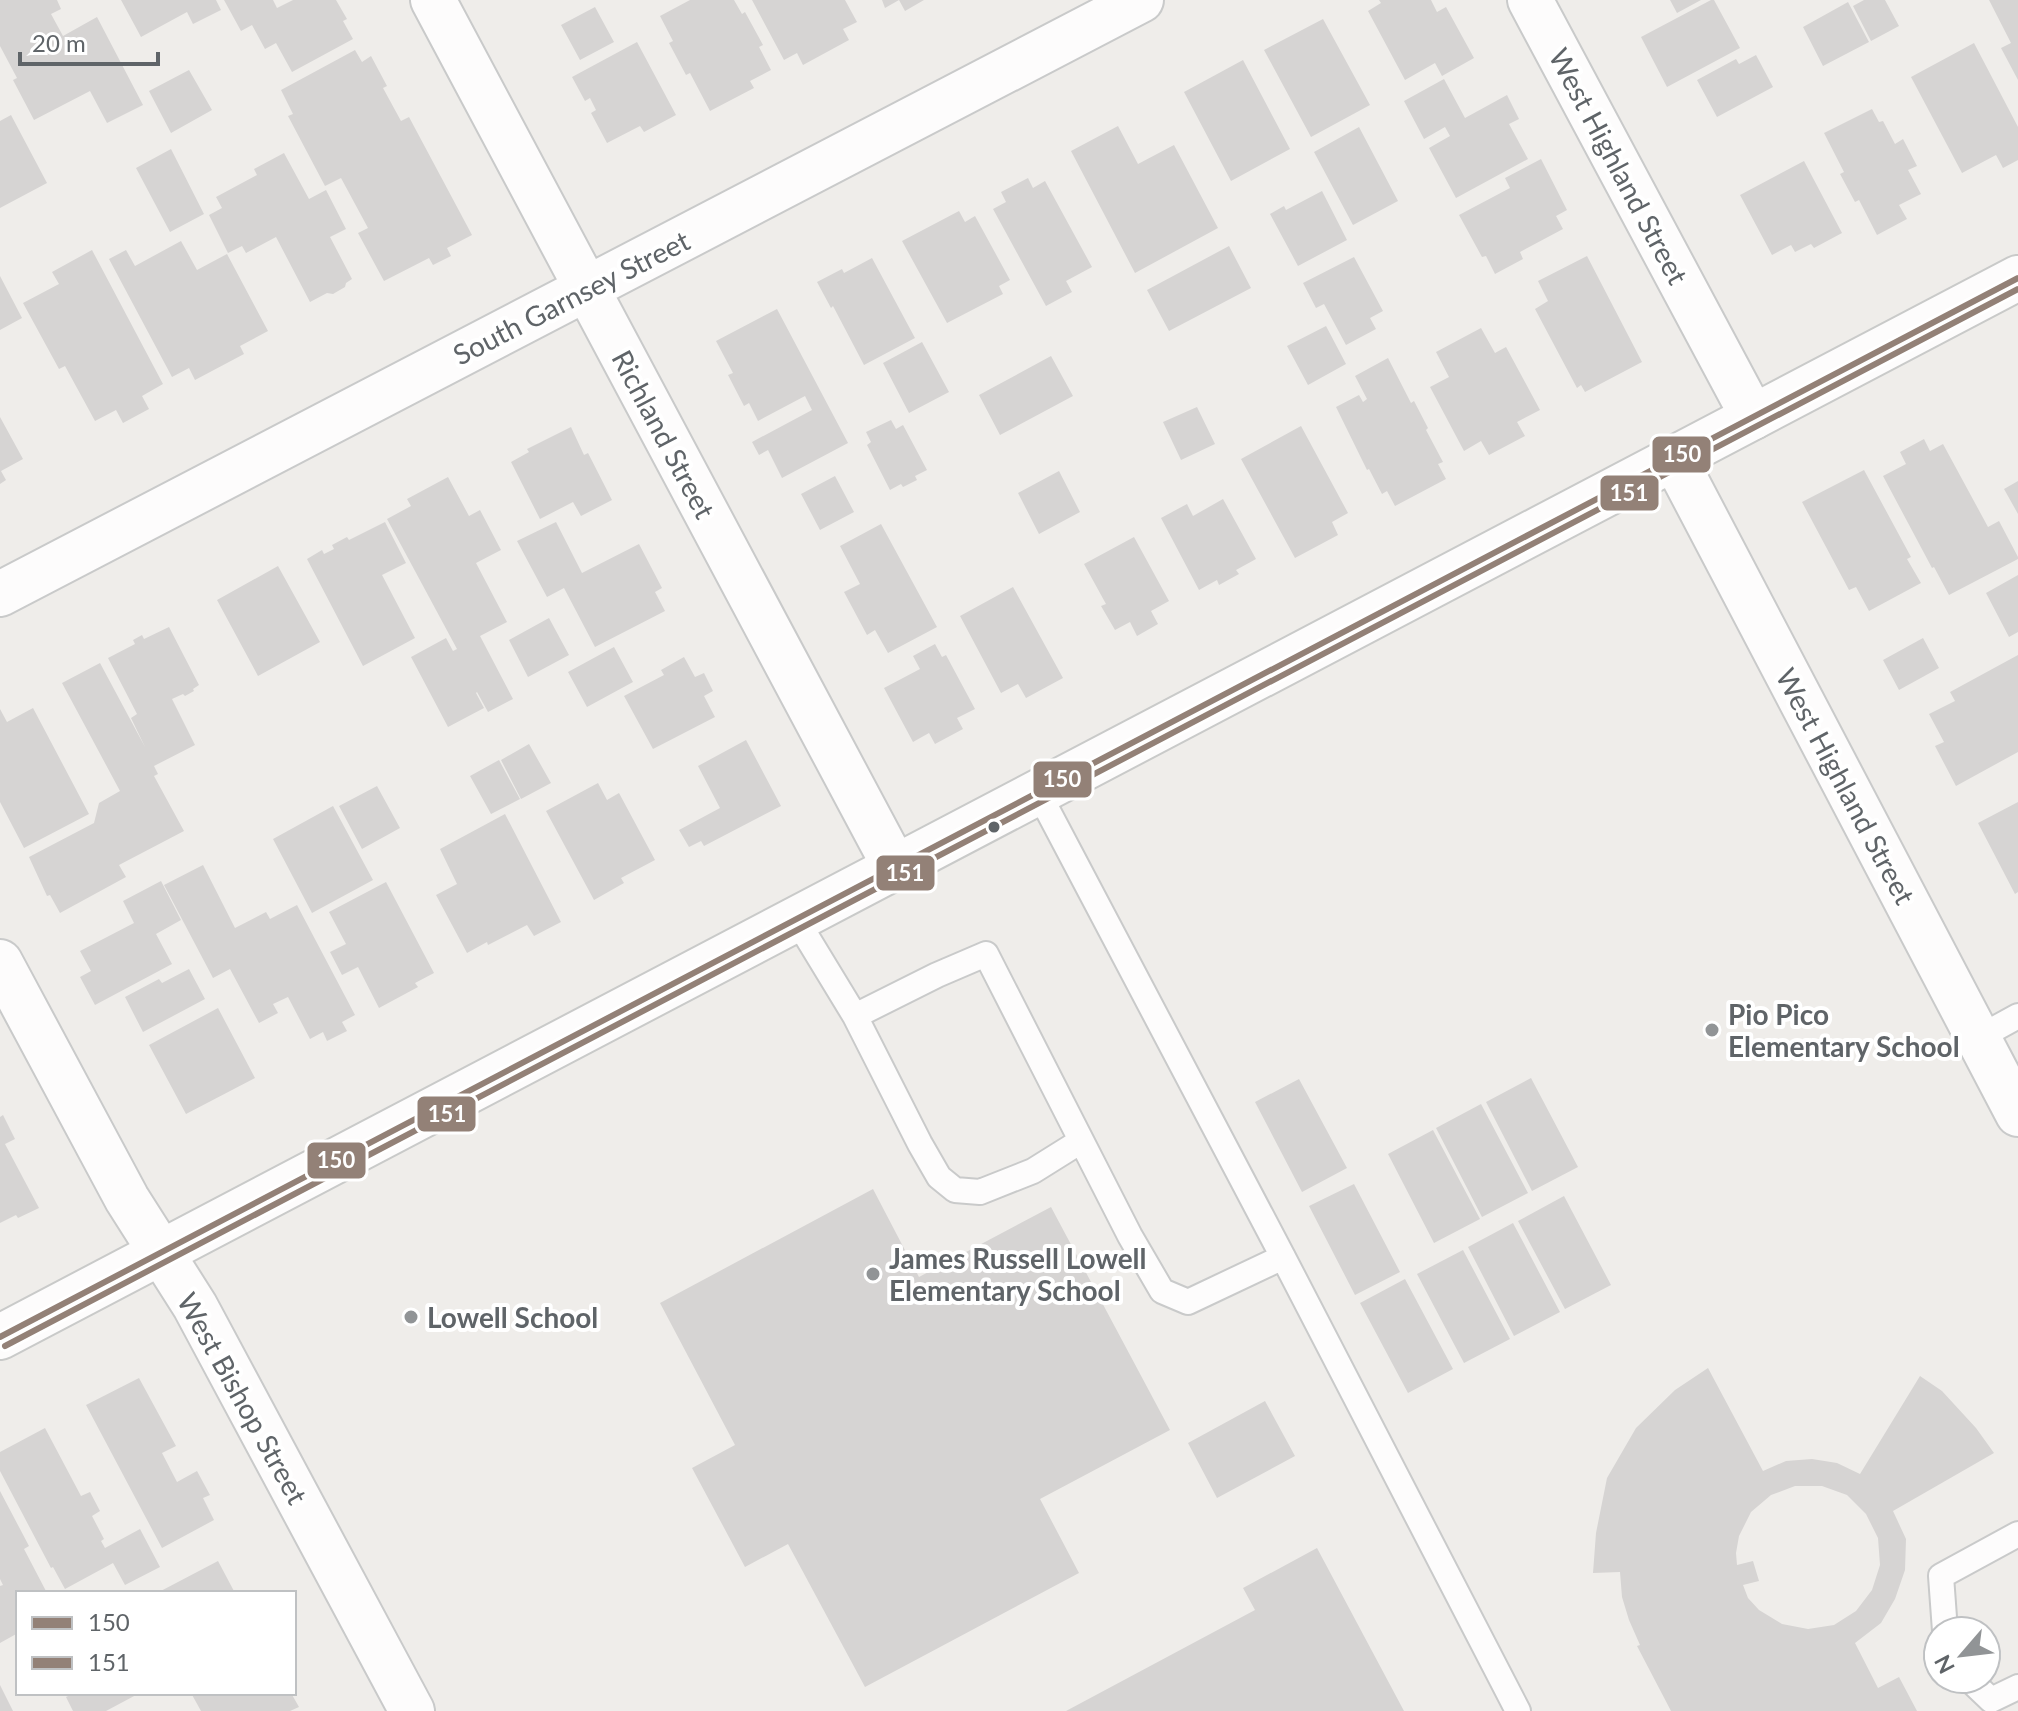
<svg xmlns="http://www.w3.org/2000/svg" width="2018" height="1711" font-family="Lato,sans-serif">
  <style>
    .building { fill: #d6d4d3; fill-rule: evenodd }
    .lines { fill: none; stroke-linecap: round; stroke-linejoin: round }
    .lane-casing { stroke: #c9caca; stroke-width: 28 }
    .street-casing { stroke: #c9caca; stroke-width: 48 }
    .secondary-casing { stroke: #c9cac9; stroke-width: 48 }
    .lane { stroke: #fdfcfc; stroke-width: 24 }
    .street { stroke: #fdfcfc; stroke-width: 44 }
    .secondary { stroke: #fdfcfc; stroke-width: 44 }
    .bus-1-casing { stroke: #fff; stroke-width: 12 }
    .bus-2-casing { stroke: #fff; stroke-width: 12 }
    .bus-1 { stroke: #938177; stroke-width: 6 }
    .bus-2 { stroke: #938177; stroke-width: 6 }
    .bus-dot { fill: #5f6468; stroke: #fff; stroke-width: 3 }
    .poi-dot { fill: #919496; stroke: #fff; stroke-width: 3 }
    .labels { text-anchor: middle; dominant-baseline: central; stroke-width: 8; stroke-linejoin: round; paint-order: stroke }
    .street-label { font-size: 28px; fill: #5f6468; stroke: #fff }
    .poi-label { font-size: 28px; font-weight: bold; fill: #5f6468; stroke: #fff; text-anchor: start }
    .line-badge { stroke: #fff; stroke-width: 3 }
    .badge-label { font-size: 22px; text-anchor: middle; font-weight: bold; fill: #fff }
  </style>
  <rect width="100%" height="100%" fill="#efedea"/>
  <path class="building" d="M0,0H57L61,9L51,14L63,36L97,17L143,105L107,123L90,91L34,120L13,80L17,78L0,46Z
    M121,0H216L221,10L193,24L187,12L141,37Z
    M224,0H273L277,8L293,0H336L347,19L343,21L353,39L292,72L276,43L265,49L252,25L241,31Z
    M690,0H734L742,14L745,12L763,45L759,47L771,70L750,81L754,88L710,111L690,73L686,75L669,43L673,41L660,16Z
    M752,0H845L857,22L843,29L849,40L803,65L797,53L784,60Z
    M882,0H924L905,11L899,0L885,8Z
    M1379,0H1431L1437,12L1446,7L1474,58L1442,76L1435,63L1405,80L1368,11L1381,3Z
    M1670,0H1701L1677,13Z
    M1711,0H1714L1740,48L1667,87L1641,37Z
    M1864,0H1885L1899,26L1871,41L1853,6Z
    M1989,0H2018V80L2001,48L2011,43Z
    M1848,2L1869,42L1823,66L1803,27Z
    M595,7L614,42L580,60L561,25Z
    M1323,19L1370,105L1311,137L1264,50Z
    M637,42L676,115L644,132L640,126L607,143L591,113L596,110L590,98L585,101L572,77Z
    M1974,43L2018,127V160L2003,168L1996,155L1962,173L1911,77Z
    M355,50L362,62L371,56L387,86L383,88L401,121L409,117L472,235L447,248L451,256L433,265L429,258L384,281L358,233L368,228L341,178L325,186L288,116L293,114L281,90Z
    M1756,55L1773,87L1717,117L1697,80L1736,59L1739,64Z
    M1243,60L1290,149L1231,181L1184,92Z
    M189,70L212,110L171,133L149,91Z
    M1444,79L1465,118L1507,95L1519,119L1509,124L1528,159L1456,198L1429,148L1450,136L1445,127L1424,139L1404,101Z
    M1872,109L1879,122L1883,121L1895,144L1903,139L1917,166L1908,170L1921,194L1899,205L1907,219L1877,235L1859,200L1855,202L1840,174L1844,172L1824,133Z
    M11,115L47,183L0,208V121Z
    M1118,126L1138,164L1174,145L1218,228L1135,273L1071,151Z
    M1359,127L1398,201L1353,225L1314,152Z
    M171,149L204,214L170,232L136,168Z
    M284,153L309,199L326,190L346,229L330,237L352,279L346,283L345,287L333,294L327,293L310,302L276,237L246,253L242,246L228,253L209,215L222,208L216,197L257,175L254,169Z
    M1541,159L1567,210L1556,216L1563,229L1520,252L1523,259L1495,274L1486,256L1482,257L1459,215L1510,188L1505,178Z
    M1804,161L1842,233L1814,248L1811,244L1795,252L1791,245L1772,255L1740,195Z
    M1028,178L1033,188L1045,181L1092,267L1066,281L1072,292L1046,306L993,209L1006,202L1001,192Z
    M1322,191L1347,240L1298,266L1270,214L1284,206L1286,210Z
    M959,211L965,222L975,216L1010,280L999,286L1003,294L947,323L902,241Z
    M181,241L197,270L227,254L268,331L240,346L244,354L195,380L189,368L172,377L109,259L126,250L135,266Z
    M1229,246L1251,288L1169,331L1147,290Z
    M92,250L163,384L142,396L149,409L123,423L116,410L95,421L65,366L59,369L23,303L59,284L52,272Z
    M1587,256L1642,362L1585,392L1581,385L1577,388L1535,309L1548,301L1538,281Z
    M1354,257L1383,311L1370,318L1376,329L1346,345L1324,304L1316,308L1303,283Z
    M872,258L915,338L864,365L833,306L831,308L817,282L842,269L844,273Z
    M0,276L22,318L0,330Z
    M777,309L848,443L782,478L768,450L759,455L752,442L812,410L805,396L758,421L749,403L744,406L728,375L733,373L716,341Z
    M1326,326L1346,364L1308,385L1287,346Z
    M1481,328L1495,353L1506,347L1540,410L1517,422L1525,436L1489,455L1481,441L1464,451L1430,387L1449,377L1436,352Z
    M922,342L949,392L909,413L883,363Z
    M1051,356L1073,396L1000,435L979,395Z
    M1388,358L1411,403L1414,401L1428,428L1426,430L1443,462L1438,464L1446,479L1395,506L1387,491L1382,494L1369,469L1367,470L1336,407L1359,395L1363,402L1367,399L1355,376Z
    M1197,407L1215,444L1181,460L1163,422Z
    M0,417L23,459L1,471L6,480L0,484Z
    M891,420L896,429L903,425L927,470L915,476L917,480L903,487L901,484L890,490L867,445L871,442L866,432Z
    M1301,426L1348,513L1332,522L1338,535L1295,558L1241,459Z
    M571,427L584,455L588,453L612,500L581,516L573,502L540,519L511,462L529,452L527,449Z
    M1924,439L1930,451L1943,444L1988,527L1999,521L2018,557V559L1949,595L1934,567L1932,568L1883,476L1906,464L1900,452Z
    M1864,470L1911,557L1907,559L1921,583L1869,611L1856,587L1849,590L1802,502Z
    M1059,471L1080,512L1039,534L1018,493Z
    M835,476L854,512L820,530L801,494Z
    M448,477L469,516L480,510L501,550L476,563L507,622L480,636L513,699L488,712L477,692L476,693L484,708L448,727L411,657L446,638L453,651L457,649L387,519L411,506L407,499Z
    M2018,481V514L2004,489Z
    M1223,499L1256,559L1236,570L1239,574L1219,585L1217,580L1199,590L1161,518L1187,504L1193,516Z
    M385,522L406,563L382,575L415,638L363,666L307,559L322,550L324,554L334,549L332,545L347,537L349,540Z
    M556,522L582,573L639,544L662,588L655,592L665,611L595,647L564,588L547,597L517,541Z
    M881,524L937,627L888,653L875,630L867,635L844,592L860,584L840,546Z
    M1134,537L1169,601L1151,611L1158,624L1137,636L1130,622L1115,630L1101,606L1106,604L1084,564Z
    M278,566L320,642L258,676L217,600Z
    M2018,575V632L2009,637L1986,593Z
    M1013,587L1063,678L1026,698L1018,684L1001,693L960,616Z
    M549,618L569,655L528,677L509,640Z
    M169,627L199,685L193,689L194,691L185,696L183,694L172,699L195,745L154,766L158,774L154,776L184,831L119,865L126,877L60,913L50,895L47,896L29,857L94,823L99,803L120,791L62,683L100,663L145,747L131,718L137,714L108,658L135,644L133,640L142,635L144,639Z
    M1923,638L1939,668L1899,690L1883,660Z
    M935,644L942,657L946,655L975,709L957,718L963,729L935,744L929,733L913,742L884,688L920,669L913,656Z
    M614,647L633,682L587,707L568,672Z
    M2018,655V752L1956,786L1935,746L1944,742L1929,714L1955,701L1950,692Z
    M684,657L695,677L704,673L713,691L704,696L715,717L653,749L624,696L664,675L661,670Z
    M33,708L89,814L24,848L0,802V709L7,722Z
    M746,740L781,806L704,846L701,841L689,847L679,830L720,808L698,766Z
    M529,744L551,783L521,799L501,760Z
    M499,760L520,799L491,814L470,776Z
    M598,783L607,800L619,793L655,860L621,878L624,883L594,900L546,811Z
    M377,786L400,828L362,849L339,806Z
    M2018,802V892L2015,894L1978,823Z
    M333,806L373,880L312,913L273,839Z
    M505,814L561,922L534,936L527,925L488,945L487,942L467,953L436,895L457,884L440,849Z
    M203,865L235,928L266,912L270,919L297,905L355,1015L342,1022L347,1031L327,1041L323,1032L310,1039L288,997L273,1004L278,1013L259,1023L230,969L213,978L164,885Z
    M161,881L181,920L156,934L172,964L95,1005L80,977L91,971L80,951L134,923L123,901Z
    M386,882L434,973L415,983L418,987L379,1008L358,967L342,975L330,952L346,944L329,912Z
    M189,969L205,999L143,1032L125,997L159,979L162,983Z
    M218,1008L255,1078L186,1114L149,1045Z
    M1531,1078L1578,1167L1532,1191L1486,1102Z
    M1299,1079L1347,1168L1302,1192L1255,1102Z
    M1481,1104L1528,1193L1482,1217L1436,1128Z
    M3,1115L15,1139L5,1144L39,1208L18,1218L16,1215L0,1223V1117Z
    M1433,1130L1480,1219L1434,1243L1388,1154Z
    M1354,1184L1400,1272L1355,1295L1309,1206Z
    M873,1189L919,1277L1051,1207L1170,1430L1040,1499L1079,1573L865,1687L788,1544L745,1567L692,1468L735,1445L660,1303Z
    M1564,1196L1611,1285L1565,1309L1518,1221Z
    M1513,1223L1560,1312L1514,1336L1468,1247Z
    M1463,1250L1510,1339L1464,1363L1417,1274Z
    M1405,1279L1453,1369L1408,1393L1360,1303Z
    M1708,1368L1763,1471L1786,1461L1812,1459L1837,1463L1860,1474L1920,1376L1942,1391L1976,1428L1994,1453L1893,1511L1906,1539L1905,1570L1895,1599L1881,1623L1855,1643L1878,1688L1899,1677L1917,1711H1671L1637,1646L1640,1645L1629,1620L1622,1597L1620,1572L1593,1573L1596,1533L1607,1478L1636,1428L1675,1390ZM1795,1486H1822L1847,1495L1866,1514L1878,1538L1880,1565L1872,1590L1856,1611L1834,1625L1808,1629L1782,1624L1759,1610L1748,1598L1743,1585L1759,1581L1753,1561L1737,1565L1736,1553L1739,1536L1751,1512L1771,1495Z
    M139,1378L176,1446L162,1453L177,1482L197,1471L210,1495L203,1498L214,1520L162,1548L86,1405Z
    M1265,1401L1295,1456L1217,1498L1188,1443Z
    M45,1428L81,1496L90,1492L100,1511L92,1516L104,1539L101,1541L105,1548L140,1529L160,1567L125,1585L113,1563L65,1589L53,1567L51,1568L0,1471V1452Z
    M0,1491L29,1546L24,1549L47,1593H18V1633L0,1643V1586L3,1585L0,1579Z
    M1317,1548L1404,1711H1066L1255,1610L1243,1588Z
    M218,1561L235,1593H157Z
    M0,1685L13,1711H0Z
    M74,1693H135L136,1695L106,1711H73L66,1697Z
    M191,1693H291L299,1707L290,1711H201Z"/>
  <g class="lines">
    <defs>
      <path id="lane" d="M1038,792L1283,1257L1518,1711
        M796,919L855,1016L920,1144L939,1177L955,1190L980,1192L1033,1171L1081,1141
        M855,1016L937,975L986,954L1130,1236L1162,1291L1188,1302L1283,1257
        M1978,1038L2018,1016
        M1945,1631L1941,1576L2018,1534
        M1969,1679L1991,1700L2018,1687"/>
      <path id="street" d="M433,0L895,867
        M1530,0L1753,417
        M1674,458L2018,1114
        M0,594L1141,0
        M0,962L127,1199L195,1306L412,1711"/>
      <path id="secondary" d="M0,1337L2018,278"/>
    </defs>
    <use href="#lane" class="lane-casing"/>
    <use href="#street" class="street-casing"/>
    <use href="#secondary" class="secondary-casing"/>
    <use href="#lane" class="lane"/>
    <use href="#street" class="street"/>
    <use href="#secondary" class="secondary"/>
    <defs>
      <path id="bus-1" d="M0,1337L2018,278"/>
      <path id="bus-2" d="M5,1346L2018,289"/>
    </defs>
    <use href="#bus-1" class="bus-1-casing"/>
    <use href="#bus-2" class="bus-2-casing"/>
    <use href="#bus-1" class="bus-1"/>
    <use href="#bus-2" class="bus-2"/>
  </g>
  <circle class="bus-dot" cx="994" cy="827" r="7"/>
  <g class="poi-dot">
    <circle cx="1712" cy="1030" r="8"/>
    <circle cx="873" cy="1274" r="8"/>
    <circle cx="411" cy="1317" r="8"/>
  </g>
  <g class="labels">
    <g class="street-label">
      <text transform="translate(1619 166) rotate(62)">West Highland Street</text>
      <text transform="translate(571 297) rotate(-27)">South Garnsey Street</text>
      <text transform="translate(664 434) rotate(62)">Richland Street</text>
      <text transform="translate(1846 786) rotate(62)">West Highland Street</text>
      <text transform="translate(243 1398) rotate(61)">West Bishop Street</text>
    </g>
    <g class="poi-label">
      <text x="1728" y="1014">Pio Pico<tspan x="1728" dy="32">Elementary School</tspan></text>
      <text x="889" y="1258">James Russell Lowell<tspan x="889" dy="32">Elementary School</tspan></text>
      <text x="427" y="1317">Lowell School</text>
    </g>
  </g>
  <g class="line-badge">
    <rect x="1651" y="435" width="61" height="39" rx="8" fill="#938177"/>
    <rect x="1599" y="474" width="61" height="38" rx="8" fill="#938177"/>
    <rect x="1032" y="760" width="61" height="39" rx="8" fill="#938177"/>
    <rect x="875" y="854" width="61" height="38" rx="8" fill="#938177"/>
    <rect x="416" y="1095" width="61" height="38" rx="8" fill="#938177"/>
    <rect x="306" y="1141" width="61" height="39" rx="8" fill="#938177"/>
  </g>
  <g class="badge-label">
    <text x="1682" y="462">150</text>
    <text x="1629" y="501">151</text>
    <text x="1062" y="787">150</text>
    <text x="905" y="881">151</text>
    <text x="447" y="1122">151</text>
    <text x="336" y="1168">150</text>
  </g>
  <rect x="16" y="1591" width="280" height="104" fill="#ffffff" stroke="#bfc1c3" stroke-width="2"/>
  <rect x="32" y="1617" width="40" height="12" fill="#938177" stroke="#bfc1c3" stroke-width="2"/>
  <text x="88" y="1631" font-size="24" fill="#5f6468">150</text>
  <rect x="32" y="1657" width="40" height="12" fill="#938177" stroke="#bfc1c3" stroke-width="2"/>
  <text x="88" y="1671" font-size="24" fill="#5f6468">151</text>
  <g transform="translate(1962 1655) rotate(242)"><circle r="38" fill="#ffffff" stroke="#bfc1c3" stroke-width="2"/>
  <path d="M0-6L14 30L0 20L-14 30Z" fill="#919496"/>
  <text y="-12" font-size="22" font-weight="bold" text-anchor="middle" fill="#5f6468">N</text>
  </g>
  <path d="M20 52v12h138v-12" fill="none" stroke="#5f6468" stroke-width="4"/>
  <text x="32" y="52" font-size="24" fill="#5f6468" stroke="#ffffff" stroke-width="6" paint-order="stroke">20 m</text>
</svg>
